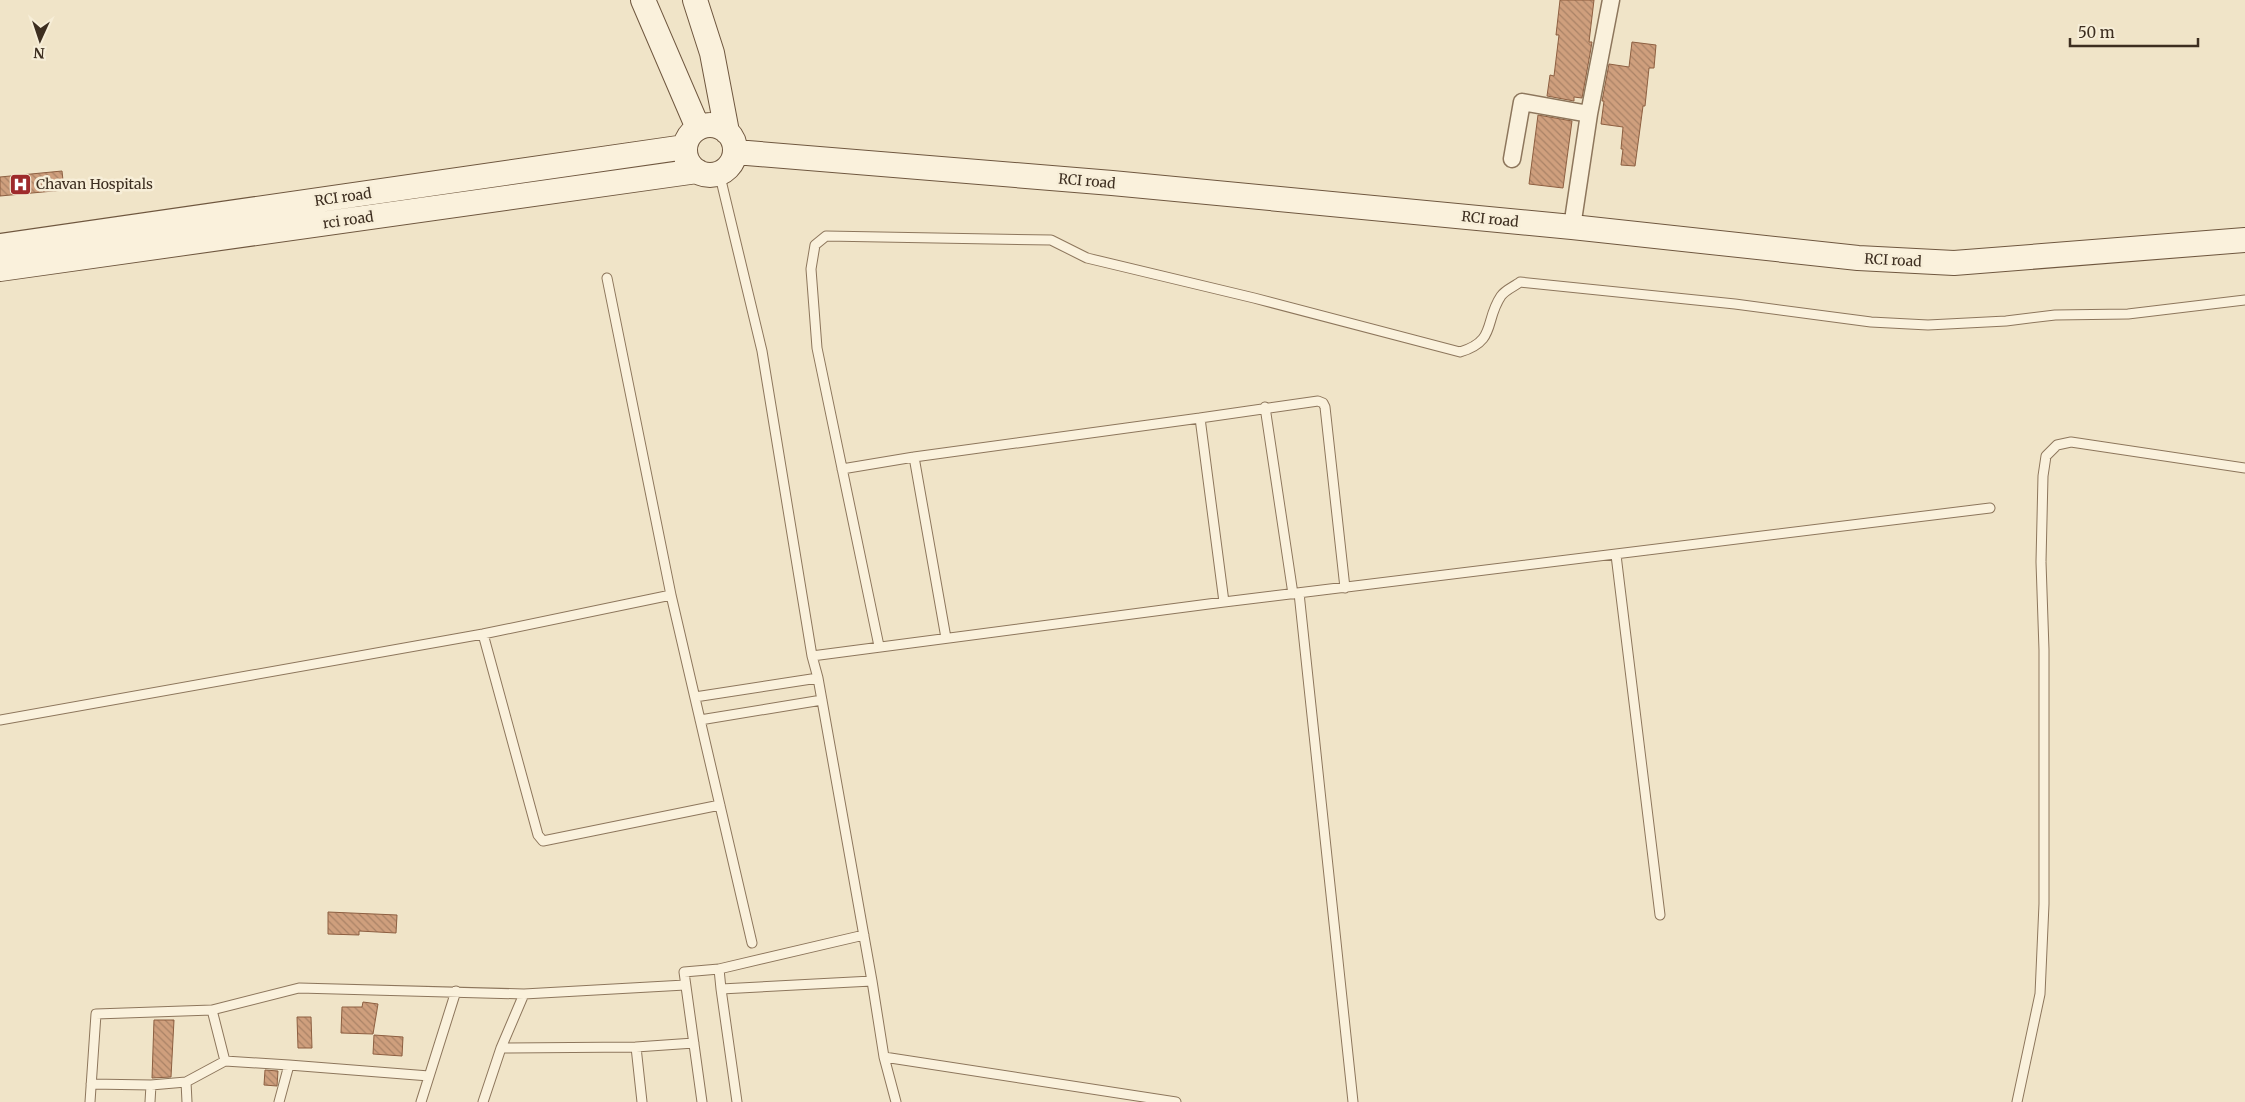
<svg xmlns="http://www.w3.org/2000/svg" width="2245" height="1102" font-family="Merriweather,serif">
  <style>
    .building { fill: url(#building-back-hatch); stroke: #8d5f41 }
    .lines { fill: none; stroke-linecap: round; stroke-linejoin: round }
    .lane-casing { stroke: #8d765c; stroke-width: 11 }
    .street-casing { stroke: #8d765c; stroke-width: 19 }
    .secondary-casing { stroke: #6f573f; stroke-width: 26 }
    .lane { stroke: #faf1dc; stroke-width: 9 }
    .street { stroke: #faf1dc; stroke-width: 16 }
    .secondary { stroke: #faf1dc; stroke-width: 24 }
    .labels { text-anchor: middle; dominant-baseline: central; stroke-width: 5; stroke-linejoin: round; paint-order: stroke }
    .street-label { font-size: 14px; fill: #3d2e20; stroke: #f7eed8 }
    .poi-label { font-size: 14px; fill: #3d2e20; stroke: #f7eed8; text-anchor: start }
  </style>
  <defs>
    <pattern id="building-back-hatch" width="6" height="6" patternUnits="userSpaceOnUse" patternTransform="scale(1.25)"><rect width="6" height="6" fill="#cf9f7d"/><path d="M-1 5l2 2M0 0l6 6M5-1l2 2" fill="none" stroke="#a98266"/></pattern>
  </defs>
  <rect width="100%" height="100%" fill="#f0e4c8"/>
  <path class="building" d="M1560,0H1594L1589,42H1592L1590,54L1582,98L1574,97V101L1547,96L1550,75L1554,76L1559,35H1556Z
    M1632,42L1656,45L1654,68H1649L1645,106H1643L1635,166L1621,165L1623,149H1621L1623,127L1601,124L1604,101H1602L1609,64L1629,67Z
    M1538,115L1572,121L1563,188L1529,184Z
    M62,171L64,190L0,196V177Z
    M328,912L397,915L396,933L359,931V935L328,934Z
    M363,1002L378,1004L373,1034L341,1033L342,1007H362Z
    M297,1017H311L312,1048H298Z
    M154,1020H174L171,1077L152,1078Z
    M374,1035L403,1037L402,1056L373,1054Z
    M265,1070L278,1071L277,1086L264,1085Z"/>
  <g class="lines">
    <defs>
      <path id="lane" d="M719,172L762,351L812,656L818,678L872,981L884,1057L896,1102
        M607,278L671,595
        M1265,407L1293,594
        M1200,418L1318,401L1323,403L1325,407L1345,588
        M842,469L914,457
        M1616,555L1660,915
        M1299,593L1353,1102
        M483,634L538,835L543,841L720,805
        M946,638L914,457L1200,418L1224,602
        M879,646L817,348L811,269L815,245L826,236L1051,240L1087,258L1254,298L1460,352C1497,341 1484,321 1501,296C1505,290 1515,286 1520,282L1735,304L1871,322L1928,325L2006,321L2055,315L2128,314L2245,300
        M812,656L1224,602L1990,508
        M695,697L818,678
        M0,720L483,634L671,595L752,943
        M700,720L822,700
        M719,969L864,935
        M636,1047L642,1102
        M501,1048L636,1047L694,1043
        M884,1057L1176,1102
        M225,1061L289,1065L279,1102
        M289,1065L429,1076
        M91,1084L151,1085L186,1082
        M90,1102L96,1014L212,1010
        M150,1102L151,1085
        M187,1102L186,1082L225,1061L212,1010L299,988L524,994L685,985
        M421,1102L456,991
        M483,1102L501,1048L524,994
        M702,1102L684,972L719,969L721,989
        M737,1102L721,989L872,981
        M2017,1102L2040,994L2044,904V650L2041,562L2043,476L2046,456L2057,445L2071,442L2245,468"/>
      <path id="street" d="M1512,159L1522,102L1589,114
        M1572,227L1589,114L1611,0"/>
      <path id="secondary" d="M643,0L698,128
        M695,0L712,53L727,132
        M685 150a25 25 0 1 1 50 0a25 25 0 1 1-50 0Z
        M735,152L1112,183L1572,227L1858,258L1954,263L2245,240
        M0,246L685,147
        M0,269L697,171"/>
    </defs>
    <use href="#lane" class="lane-casing"/>
    <use href="#street" class="street-casing"/>
    <use href="#secondary" class="secondary-casing"/>
    <use href="#lane" class="lane"/>
    <use href="#street" class="street"/>
    <use href="#secondary" class="secondary"/>
  </g>
  <defs>
    <symbol id="hospital-square" viewBox="-11 -11 22 22"><rect x="-9" y="-9" width="18" height="18" rx="4" fill="#9e2a2b" stroke="#f7eed8"/><path d="M-5-5h3v3.5h4V-5h3V5h-3V1.5h-4V5h-3Z" fill="#fff"/></symbol>
  </defs>
  <g fill-rule="evenodd">
    <use href="#hospital-square" x="8" y="172" width="25" height="25"/>
  </g>
  <g class="labels">
    <g class="street-label">
      <text transform="translate(1087 181) rotate(5)">RCI road</text>
      <text transform="translate(343 197) rotate(-8)">RCI road</text>
      <text transform="translate(1490 219) rotate(6)">RCI road</text>
      <text transform="translate(348 220) rotate(-8)">rci road</text>
      <text transform="translate(1893 260) rotate(3)">RCI road</text>
    </g>
    <g class="poi-label">
      <text x="36" y="184">Chavan Hospitals</text>
    </g>
  </g>
  <g transform="translate(40 40) rotate(183)" stroke="#f7eed8" stroke-width="4" paint-order="stroke">
  <path d="M0-4L9 19L0 12L-9 19Z" fill="#3d2e20"/>
  <text y="-8" font-size="14" font-weight="bold" text-anchor="middle" fill="#3d2e20">N</text>
  </g>
  <path d="M2070 38v8h128v-8" fill="none" stroke="#3d2e20" stroke-width="2.5"/>
  <text x="2078" y="38" font-size="15" fill="#3d2e20" stroke="#f7eed8" stroke-width="4" paint-order="stroke">50 m</text>
</svg>
